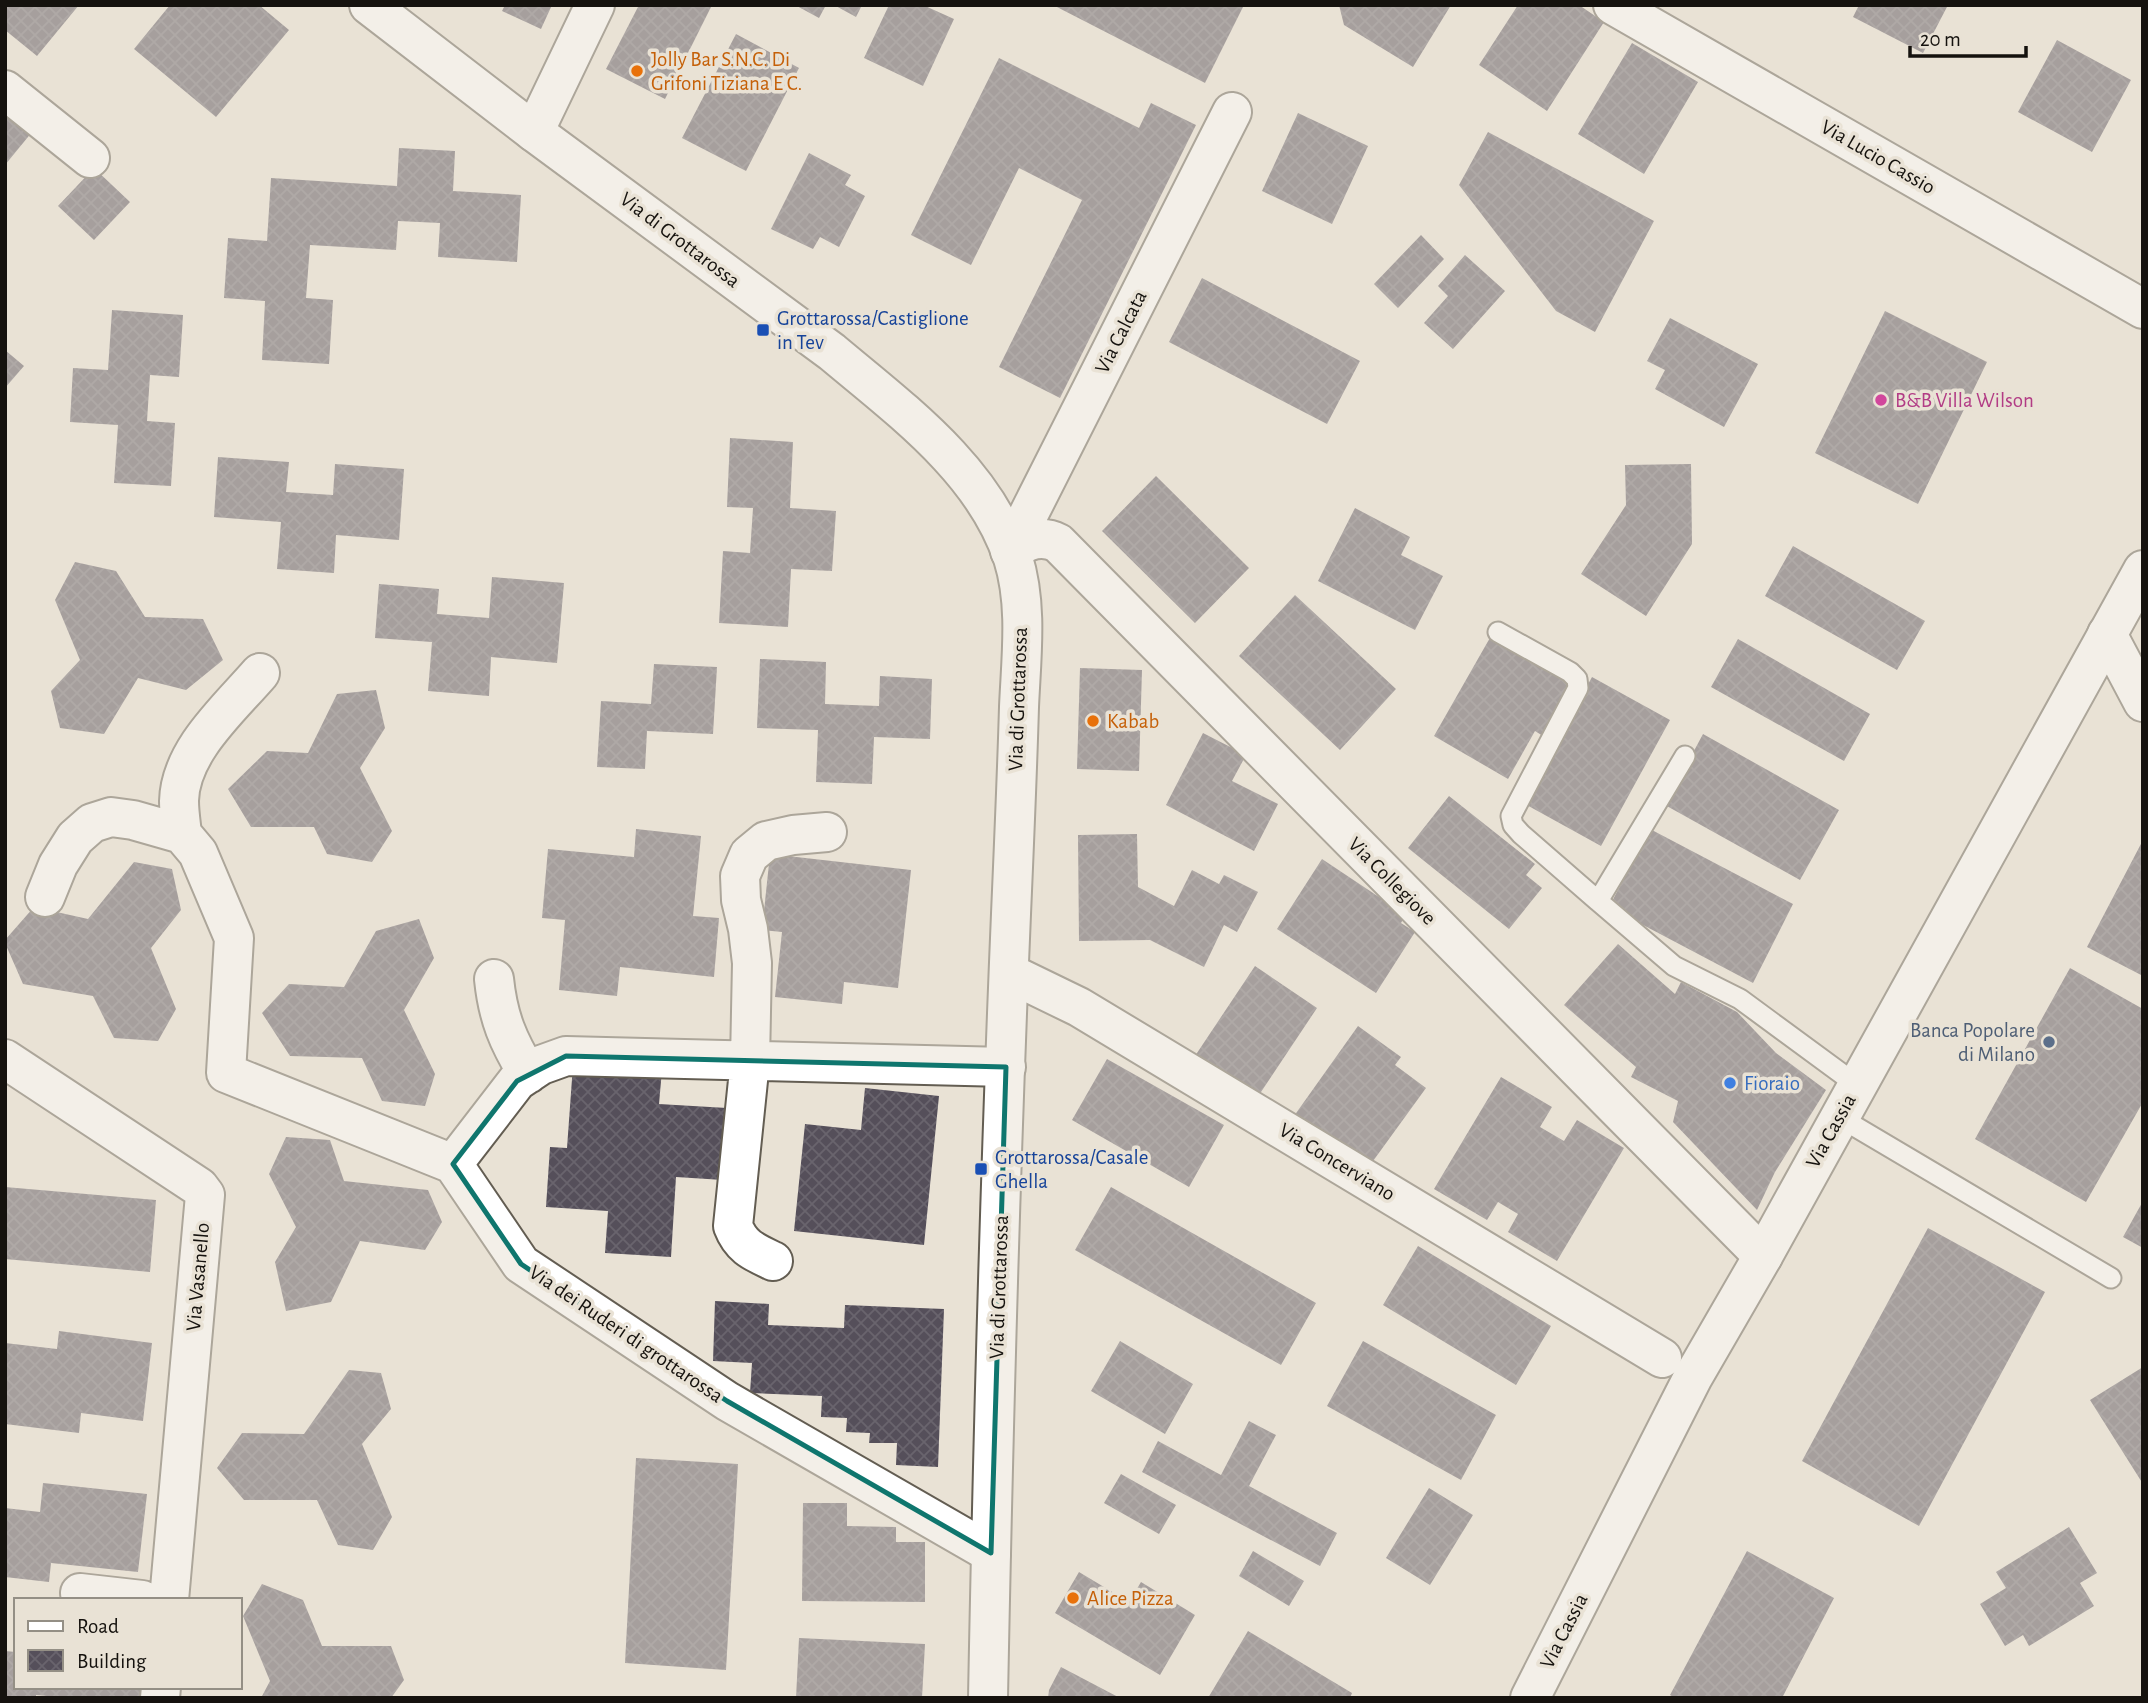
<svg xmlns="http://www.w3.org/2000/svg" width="2148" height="1703" font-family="'Alegreya Sans',sans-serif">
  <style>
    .building { fill: url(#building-cross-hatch) }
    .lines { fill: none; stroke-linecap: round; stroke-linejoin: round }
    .lane-casing { stroke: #635d52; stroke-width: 23 }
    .street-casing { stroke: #635d52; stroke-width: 42 }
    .secondary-casing { stroke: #635d52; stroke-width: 42 }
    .primary-casing { stroke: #635d52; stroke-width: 42 }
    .lane { stroke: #fff; stroke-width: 19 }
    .street { stroke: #fff; stroke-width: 38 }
    .secondary { stroke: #fff; stroke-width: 38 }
    .primary { stroke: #fff; stroke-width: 38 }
    .marked { fill: none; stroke: #0f766e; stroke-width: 5; stroke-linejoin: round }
    .food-dot { fill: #e8710a; stroke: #e9e2d5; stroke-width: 2.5 }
    .transit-dot { fill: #1a4fb4; stroke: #e9e2d5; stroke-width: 2.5 }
    .hotel-dot { fill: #d1479c; stroke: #e9e2d5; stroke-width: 2.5 }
    .service-dot { fill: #5c6f8a; stroke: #e9e2d5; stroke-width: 2.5 }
    .shop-dot { fill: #3f7fe0; stroke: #e9e2d5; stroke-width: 2.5 }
    .labels { text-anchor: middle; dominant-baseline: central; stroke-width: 7; stroke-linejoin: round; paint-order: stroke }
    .food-label { font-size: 21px; fill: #c56008; stroke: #e9e2d5; text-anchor: start }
    .street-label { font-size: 21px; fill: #15120e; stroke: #e9e2d5 }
    .transit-label { font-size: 21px; fill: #164399; stroke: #e9e2d5; text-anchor: start }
    .hotel-label { font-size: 21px; fill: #b23c85; stroke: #e9e2d5; text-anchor: start }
    .service-label { font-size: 21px; fill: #4e5e75; stroke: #e9e2d5; text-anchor: end }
    .shop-label { font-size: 21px; fill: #366cbe; stroke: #e9e2d5; text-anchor: start }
  </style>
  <defs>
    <pattern id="building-cross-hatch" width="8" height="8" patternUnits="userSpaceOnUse" patternTransform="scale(1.75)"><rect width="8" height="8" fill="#554f5a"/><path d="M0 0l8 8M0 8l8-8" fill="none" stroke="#69646d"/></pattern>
  </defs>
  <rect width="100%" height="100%" fill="#e9e2d5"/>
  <path class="building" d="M5,5H79L37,56L5,30Z
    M170,5H259L289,30L216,117L134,49Z
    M505,5H552L541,29L502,11Z
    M639,5H712L665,99L606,69Z
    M795,5H826L819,18Z
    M834,5H862L856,17Z
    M889,5H923L954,19L923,86L864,58Z
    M1053,5H1244L1205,83Z
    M1339,5H1451L1413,67L1344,25Z
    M1518,5H1579L1604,22L1547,111L1479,65Z
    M1859,5H1948L1923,53L1853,17Z
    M736,34L799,68L746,171L682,138Z
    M2057,40L2131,80L2092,152L2018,112Z
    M1632,43L1698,82L1644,174L1578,134Z
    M999,58L1139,128L1151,103L1196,125L1060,398L999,367L1082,200L1019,168L971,265L911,235Z
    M5,100L37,126L5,165Z
    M1298,113L1368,146L1332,224L1262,191Z
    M1488,132L1654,221L1595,332L1556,311L1459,185Z
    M399,148L455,151L453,191L521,195L517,262L438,257L440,223L398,221L396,250L310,245L306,298L333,300L329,364L262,360L265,301L224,298L228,238L267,241L271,178L397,186Z
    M809,153L851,175L845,185L865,196L839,247L820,237L813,249L771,229Z
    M94,168L130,202L94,240L58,206Z
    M1421,235L1444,259L1398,308L1374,284Z
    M1465,255L1505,291L1453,349L1424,323L1448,296L1438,286Z
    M1202,278L1360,361L1327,424L1169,342Z
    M112,310L183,315L179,377L150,375L147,421L175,423L171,486L114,483L118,425L70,422L73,368L108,370Z
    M1885,311L1987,362L1918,504L1815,453Z
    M1670,318L1758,364L1724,427L1655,389L1665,370L1647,361Z
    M5,350L24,366L5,388Z
    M730,438L793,442L790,508L836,511L832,571L791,569L788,627L719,623L723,551L750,553L753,508L727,507Z
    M218,457L289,462L286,492L333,495L335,464L404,469L399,540L336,535L334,573L277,569L281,522L214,517Z
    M1691,464L1692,544L1646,616L1581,574L1626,505L1625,465Z
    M1156,476L1249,568L1195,623L1102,531Z
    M1355,508L1410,537L1401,555L1443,576L1415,630L1318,581Z
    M1793,546L1925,621L1897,670L1765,596Z
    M75,562L116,571L145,617L203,619L223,660L186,690L138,678L104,734L60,728L51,691L80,660L55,600Z
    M492,577L564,583L557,663L491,657L489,696L428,691L432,642L375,638L379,584L439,589L437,614L489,618Z
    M1295,595L1396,689L1340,750L1239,656Z
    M1491,636L1573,683L1543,736L1535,731L1508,779L1434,736Z
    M1738,639L1870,714L1844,761L1711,687Z
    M760,659L826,662L825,704L879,706L880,676L932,679L930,739L874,737L872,784L816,782L818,730L757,728Z
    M654,664L717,667L713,734L647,731L645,769L597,767L601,701L651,704Z
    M1080,668L1142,670L1139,771L1077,769Z
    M1592,677L1670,720L1601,846L1523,803Z
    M376,690L385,728L360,768L392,831L372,862L327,854L314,827H251L228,789L267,751L308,753L337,694Z
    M1203,733L1246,755L1232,781L1278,804L1254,851L1166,805Z
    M1703,734L1839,810L1800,880L1665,805Z
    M1449,796L1535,864L1526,875L1542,888L1509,929L1408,848Z
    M636,829L701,836L693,916L719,918L714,977L620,967L617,996L559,990L565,920L542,918L548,849L634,857Z
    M1650,829L1793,904L1753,983L1609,907Z
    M1137,834L1138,887L1174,906L1192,870L1219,884L1224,875L1258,892L1237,932L1224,925L1204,967L1150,940L1079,941L1078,835Z
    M2143,840V976L2087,947Z
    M770,854L911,870L898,988L844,982L842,1004L775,997L782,932L762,930Z
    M1322,859L1406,915L1401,923L1415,932L1376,993L1277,929Z
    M134,862L172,869L181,910L151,948L176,1009L158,1041L114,1038L93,996L23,984L5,943V940L34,907L88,919Z
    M419,919L434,958L404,1010L435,1074L425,1106L382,1101L362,1058L290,1056L262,1013L289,984L344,987L376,931Z
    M1618,944L1675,994L1681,982L1737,1012L1776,1053L1826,1090L1775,1172L1757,1210L1673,1122L1678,1101L1631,1077L1636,1067L1564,1005Z
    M1255,966L1317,1008L1257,1098L1195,1056Z
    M2070,968L2143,1009V1102L2086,1202L1975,1139Z
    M1358,1026L1401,1057L1395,1065L1426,1088L1368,1168L1294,1116Z
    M1107,1059L1224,1125L1189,1187L1072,1120Z
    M573,1065L662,1070L659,1104L727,1108L723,1180L676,1177L671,1257L605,1253L608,1211L546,1207L550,1147L567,1148Z
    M1501,1077L1552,1107L1540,1127L1564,1141L1577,1120L1624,1148L1557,1261L1508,1232L1518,1214L1498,1202L1487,1220L1434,1189Z
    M865,1088L939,1096L924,1245L794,1231L805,1124L861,1130Z
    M286,1137L330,1140L344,1181L428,1190L442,1222L425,1250L360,1241L331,1302L286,1311L275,1262L296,1227L269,1174Z
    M5,1187L156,1200L150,1272L5,1259Z
    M1111,1187L1316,1303L1281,1365L1075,1250Z
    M2143,1201V1248L2123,1237Z
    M1928,1228L2045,1292L1919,1526L1802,1461Z
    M1418,1246L1551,1326L1516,1385L1383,1305Z
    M715,1301L769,1304L768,1325L844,1328L845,1305L944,1309L938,1467L896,1465L897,1443H869L870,1433L846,1432L847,1418L821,1417L822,1396L750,1393L752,1363L713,1361Z
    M59,1331L152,1343L143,1421L81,1413L79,1433L5,1424V1343L57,1349Z
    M1120,1341L1193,1384L1165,1434L1091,1391Z
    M1363,1341L1496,1415L1461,1480L1327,1406Z
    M2143,1367V1484L2090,1400Z
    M349,1370L381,1373L391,1409L362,1444L392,1517L373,1550L338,1545L317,1500H244L217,1468L242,1433L304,1434Z
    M1249,1421L1276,1435L1249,1486L1337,1533L1320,1566L1142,1472L1158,1441L1221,1475Z
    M636,1458L738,1464L726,1670L625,1663Z
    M1121,1474L1176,1505L1159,1534L1104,1503Z
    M43,1483L147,1494L138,1572L51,1563L49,1582L5,1577V1508L40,1512Z
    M1429,1488L1473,1515L1430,1585L1386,1558Z
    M803,1503H847V1526L896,1527V1542H925V1602L802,1601Z
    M2069,1527L2097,1573L2080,1583L2094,1606L2029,1646L2023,1635L2005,1646L1980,1604L2006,1588L1996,1572Z
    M1253,1551L1304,1581L1289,1606L1239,1576Z
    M1747,1551L1834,1598L1782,1698H1675L1670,1695Z
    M1079,1572L1129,1602L1141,1582L1195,1615L1160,1675L1055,1613Z
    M262,1584L303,1600L322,1646H391L404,1680L391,1698H261L270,1681L243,1616Z
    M1248,1631L1352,1693L1350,1698H1208Z
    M799,1638L925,1644L922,1698H796Z
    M5,1651L16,1652V1687H143L142,1698H69L36,1695V1698H5Z
    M1061,1667L1120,1698H1048L1049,1690Z"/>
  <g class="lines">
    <defs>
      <path id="lane" d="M1498,632L1570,672L1577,679L1578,688L1511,816L1513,825L1521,834L1598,901
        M1685,756L1598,901L1674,966L1740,999L1857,1085
        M1839,1117L2111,1278"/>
      <path id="street" d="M1613,5L2143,309
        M5,90L90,158
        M534,132L595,5
        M1010,551C1027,541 1040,534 1058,543L1763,1256
        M1010,551L1232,112
        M2107,634L2143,702
        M182,834C181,824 179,812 179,801C180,751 229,709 260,673
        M45,897L58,865L75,838L92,823L111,817L133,820L182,834L198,853L234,938L226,1073L453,1164L521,1264L727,1401L991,1553
        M1009,973L1079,1007L1662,1358
        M494,979C498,1018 508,1041 528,1074
        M5,1059L199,1187L205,1195L169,1600
        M453,1164L517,1081L541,1065L566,1056L1006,1067
        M773,1261C754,1252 741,1247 733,1226L750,1061L752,963L748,929L741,900L740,876L749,855L766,841L793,835L827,832
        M80,1593L142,1600
        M160,1698L161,1687"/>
      <path id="secondary" d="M369,5L534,132L832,352C901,410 984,470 1013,558C1028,605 1021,659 1019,707C1017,776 1014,845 1011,914C1000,1175 993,1437 988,1698"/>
      <path id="primary" d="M1530,1698L1693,1377L1763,1256L2143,570"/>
    </defs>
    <use href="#lane" class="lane-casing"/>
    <use href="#street" class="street-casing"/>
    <use href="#secondary" class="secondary-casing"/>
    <use href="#primary" class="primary-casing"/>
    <use href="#lane" class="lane"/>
    <use href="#street" class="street"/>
    <use href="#secondary" class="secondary"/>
    <use href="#primary" class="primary"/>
  </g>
  <path d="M0 0H2148V1703H0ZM566,1056L1006,1067L991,1553L727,1401L521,1264L453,1164L517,1081Z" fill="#e9e2d5" fill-opacity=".55" fill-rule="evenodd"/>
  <path class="marked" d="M566,1056L1006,1067L991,1553L727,1401L521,1264L453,1164L517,1081Z"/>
  <g class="food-dot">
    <circle cx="637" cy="71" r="7"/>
    <circle cx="1093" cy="721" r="7"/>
    <circle cx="1073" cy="1598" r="7"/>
  </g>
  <g class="transit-dot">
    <rect x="756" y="323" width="14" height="14" rx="3.5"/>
    <rect x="974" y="1162" width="14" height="14" rx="3.5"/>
  </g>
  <circle class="hotel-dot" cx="1881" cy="400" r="7"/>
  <circle class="service-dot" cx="2049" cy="1042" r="7"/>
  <circle class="shop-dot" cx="1730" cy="1083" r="7"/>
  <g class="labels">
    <g class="food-label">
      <text x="651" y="59">Jolly Bar S.N.C. Di<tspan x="651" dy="24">Grifoni Tiziana E C.</tspan></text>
      <text x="1107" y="721">Kabab</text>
      <text x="1087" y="1598">Alice Pizza</text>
    </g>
    <g class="street-label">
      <text transform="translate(1878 157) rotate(30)">Via Lucio Cassio</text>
      <text transform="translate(680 240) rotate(37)">Via di Grottarossa</text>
      <text transform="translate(1121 332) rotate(-63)">Via Calcata</text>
      <text transform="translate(1018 699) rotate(-88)">Via di Grottarossa</text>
      <text transform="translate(1392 881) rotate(45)">Via Collegiove</text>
      <text transform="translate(1831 1131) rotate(-61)">Via Cassia</text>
      <text transform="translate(1337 1162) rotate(31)">Via Concerviano</text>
      <text transform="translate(198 1277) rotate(-85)">Via Vasanello</text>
      <text transform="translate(999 1287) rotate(-88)">Via di Grottarossa</text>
      <text transform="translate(626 1334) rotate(34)">Via dei Ruderi di grottarossa</text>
      <text transform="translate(1564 1631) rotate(-63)">Via Cassia</text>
    </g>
    <g class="transit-label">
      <text x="777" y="318">Grottarossa/Castiglione<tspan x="777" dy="24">in Tev</tspan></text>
      <text x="995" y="1157">Grottarossa/Casale<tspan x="995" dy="24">Ghella</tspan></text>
    </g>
    <g class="hotel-label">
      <text x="1895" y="400">B&amp;B Villa Wilson</text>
    </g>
    <g class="service-label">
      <text x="2035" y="1030">Banca Popolare<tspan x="2035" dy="24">di Milano</tspan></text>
    </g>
    <g class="shop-label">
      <text x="1744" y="1083">Fioraio</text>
    </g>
  </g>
  <rect width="2148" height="1703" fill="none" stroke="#15120e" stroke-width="14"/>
  <rect x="14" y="1598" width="228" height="91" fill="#e9e2d5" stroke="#948f85" stroke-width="2"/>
  <rect x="28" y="1621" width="35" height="10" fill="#ffffff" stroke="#948f85" stroke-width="2"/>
  <text x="77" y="1633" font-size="21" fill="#15120e">Road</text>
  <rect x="28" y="1650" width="35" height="21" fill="url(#building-cross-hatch)" stroke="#948f85" stroke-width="2"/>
  <text x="77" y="1668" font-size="21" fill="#15120e">Building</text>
  <path d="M1910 46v10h116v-10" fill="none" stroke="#15120e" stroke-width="3.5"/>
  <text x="1920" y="46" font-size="21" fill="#15120e" stroke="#e9e2d5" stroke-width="5" paint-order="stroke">20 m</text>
</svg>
